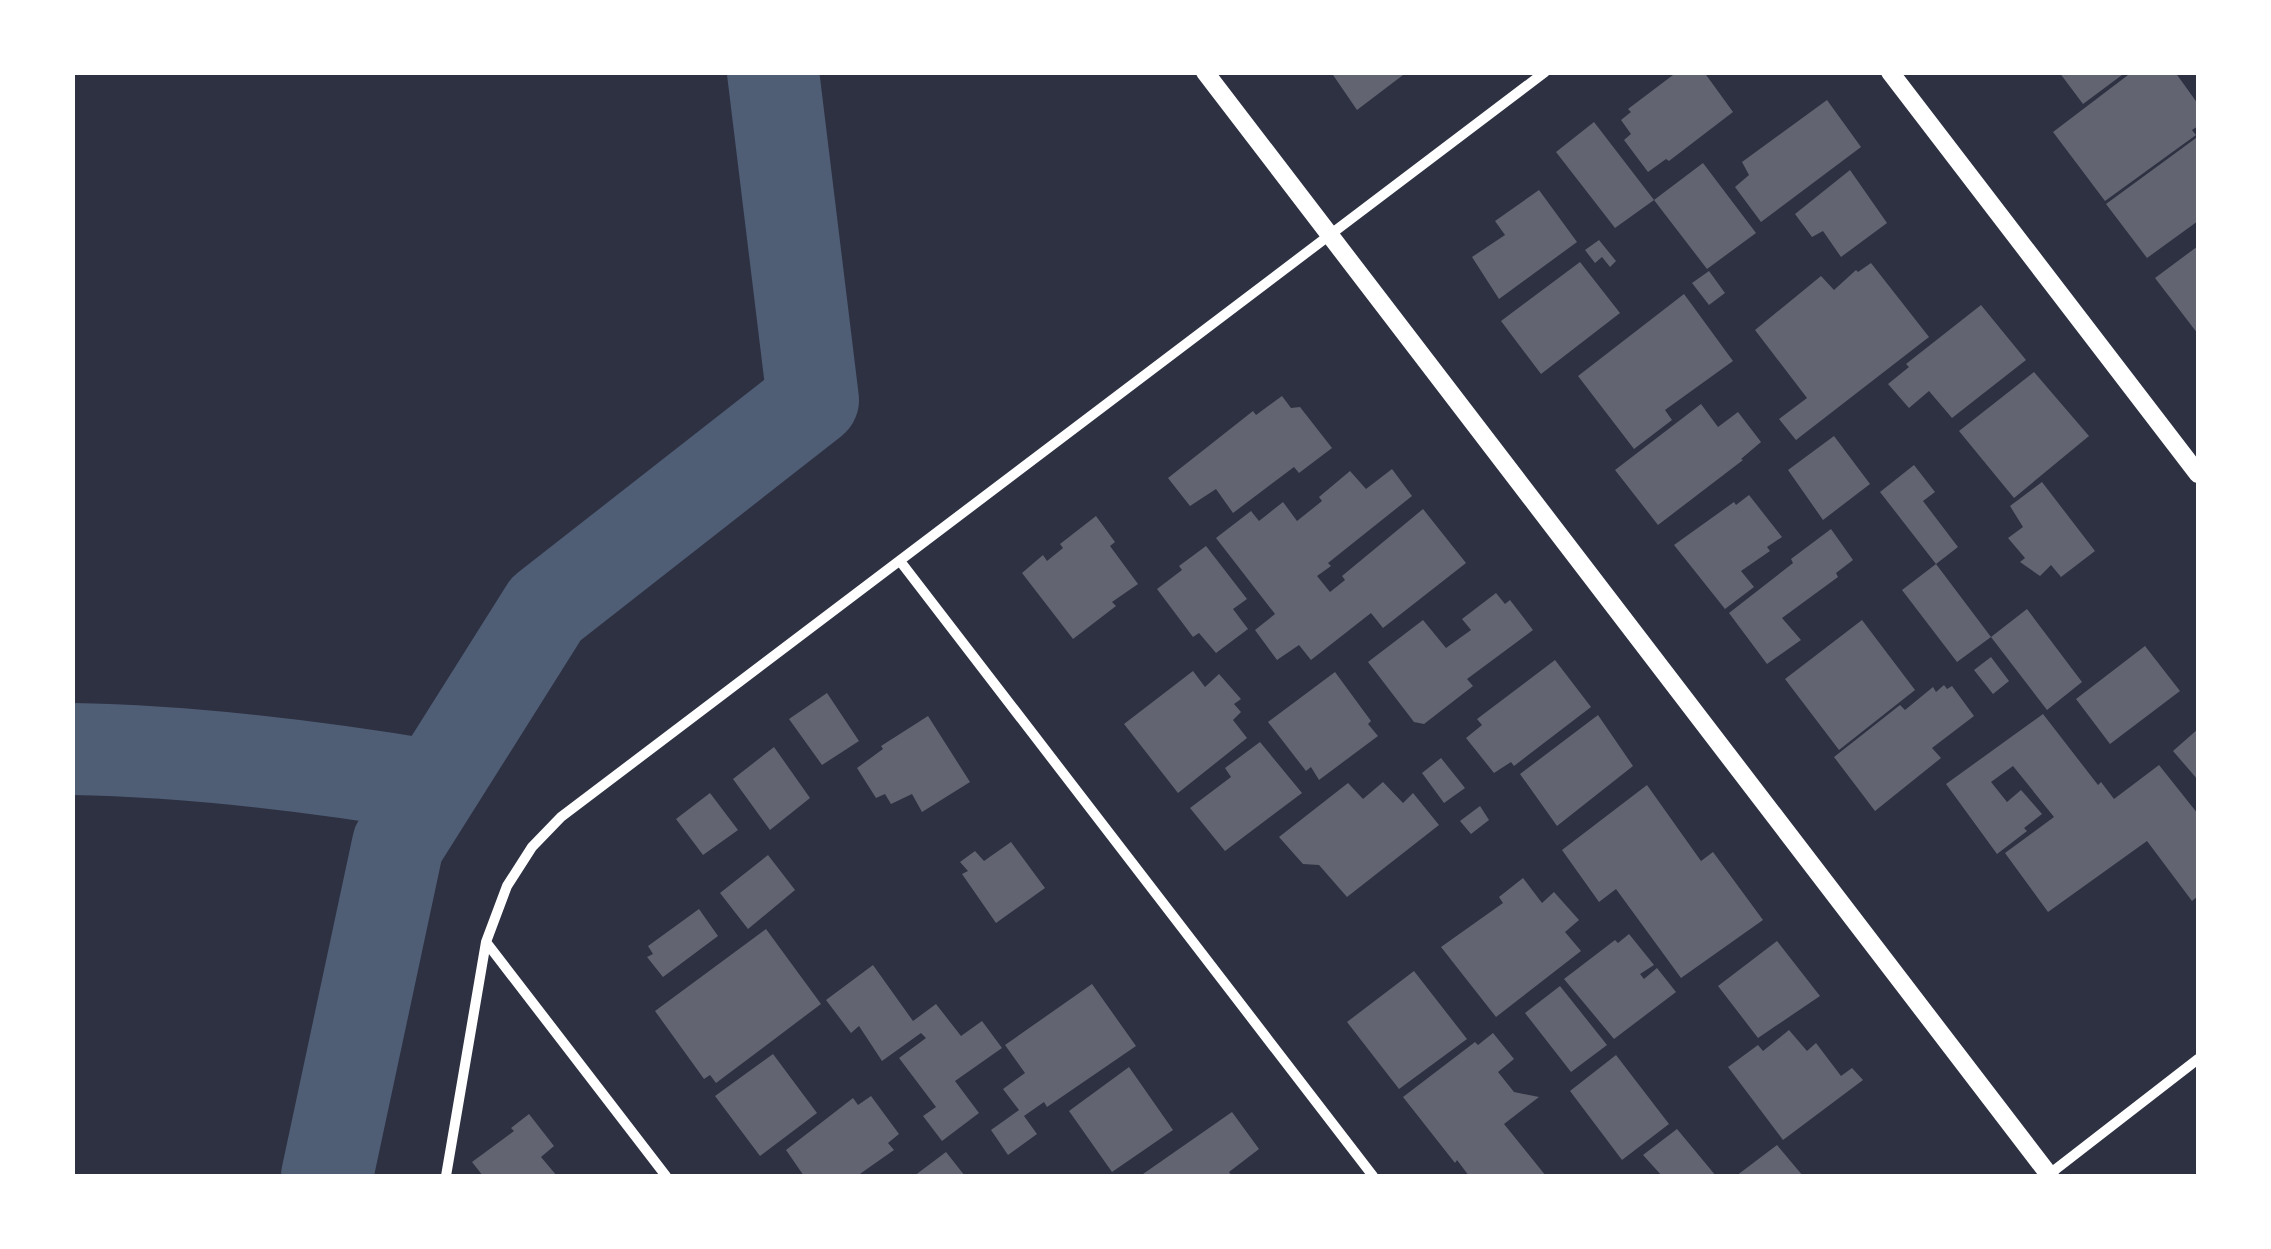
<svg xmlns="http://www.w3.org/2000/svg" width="2271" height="1249" font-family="'Fira Sans',sans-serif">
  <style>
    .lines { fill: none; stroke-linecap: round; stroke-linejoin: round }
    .river { stroke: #4f5d75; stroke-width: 92 }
    .building { fill: #626471 }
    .minor { stroke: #fff; stroke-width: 10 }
    .tertiary { stroke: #fff; stroke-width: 18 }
  </style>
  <rect width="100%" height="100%" fill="#2d3142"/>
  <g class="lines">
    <path class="river" d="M72,749C194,751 314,766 434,786
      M327,1176L398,844L546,609L813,400L773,72"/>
  </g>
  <path class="building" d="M1331,72H1407L1357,110Z
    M1677,72H1704L1733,112L1669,161L1666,159L1648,172L1624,140L1631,134L1621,120L1631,112L1628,109Z
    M2059,72H2126L2083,104Z
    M2132,72H2175L2198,104V126L2192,130L2196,135L2105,201L2053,132Z
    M1827,100L1861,147L1761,222L1735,187L1749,175L1742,162Z
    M1594,122L1654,200L1703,163L1756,233L1707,269L1654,200L1615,228L1556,152Z
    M2196,138L2198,221L2147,258L2106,204Z
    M1850,170L1887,223L1841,257L1823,231L1812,237L1795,214Z
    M1539,190L1577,242L1499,299L1472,257L1505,235L1495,221Z
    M1599,240L1616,261L1610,267L1602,257L1595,263L1585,250Z
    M2198,246V334L2155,278Z
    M1580,262L1620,313L1541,374L1501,321Z
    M1871,263L1929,337L1796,440L1779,419L1807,398L1755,330L1821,276L1834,290L1856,270L1858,272Z
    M1709,271L1725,293L1709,305L1692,283Z
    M1684,294L1733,361L1665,410L1672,420L1634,449L1578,376Z
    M1981,305L2026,360L1952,418L1929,391L1909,408L1888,384L1909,367L1906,364Z
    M2034,372L2089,436L2014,498L1959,431Z
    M1282,396L1291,408L1300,407L1332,448L1299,473L1294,467L1233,513L1216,489L1190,506L1168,478L1253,411L1256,415Z
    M1701,404L1718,427L1738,412L1761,442L1741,459L1743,460L1658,525L1615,470Z
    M1834,436L1870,484L1823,520L1788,470Z
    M1914,465L1935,492L1923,501L1958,547L1936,564L1880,492Z
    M1392,469L1412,496L1328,563L1331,566L1317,576L1330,592L1345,580L1342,576L1423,509L1466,563L1383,628L1371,613L1311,660L1299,645L1277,660L1255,630L1275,614L1216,538L1251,511L1259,521L1283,502L1297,521L1322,501L1319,497L1350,471L1366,489Z
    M2042,482L2095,551L2061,577L2051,565L2040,576L2020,562L2025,558L2008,538L2023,527L2010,506Z
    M1749,495L1782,537L1767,547L1770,551L1741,571L1754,587L1725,609L1674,545L1734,502L1736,505Z
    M1096,516L1115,542L1110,546L1138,584L1112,602L1116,606L1073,639L1022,573L1043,555L1047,561L1063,548L1060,544Z
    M1831,529L1853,560L1836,573L1838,577L1782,618L1801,640L1767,664L1729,613L1793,563L1791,559Z
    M1206,546L1247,599L1233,609L1248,629L1216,653L1199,633L1193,637L1157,589L1182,570L1179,566Z
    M1936,564L1991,637L2027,609L2082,682L2047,710L1991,637L1957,662L1902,590Z
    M1496,593L1505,604L1510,600L1533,630L1467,679L1473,686L1424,724L1414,722L1368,662L1423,620L1446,648L1471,630L1462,619Z
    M1862,620L1915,690L1839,750L1785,679Z
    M2145,646L2180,691L2110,744L2076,699Z
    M1991,657L2009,681L1993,694L1974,670Z
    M1555,660L1591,707L1514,766L1511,762L1494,773L1466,738L1482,725L1477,719Z
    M1193,671L1205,687L1219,674L1241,699L1234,704L1241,712L1233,720L1247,738L1178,793L1124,724Z
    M1335,672L1371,721L1368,724L1378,736L1319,780L1311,767L1306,771L1268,722Z
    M1944,685L1947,689L1952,686L1974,716L1932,748L1941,758L1875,811L1834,757L1900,705L1905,710L1933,687L1936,692Z
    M827,693L859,741L822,765L789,719Z
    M2043,714L2098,785L2101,782L2114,799L2159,765L2198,814V896L2192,901L2147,841L2048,912L2005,853L2054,817L2013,766L1991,782L2007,802L2021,790L2042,814L2024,828L2027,831L1997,854L1946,784Z
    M1598,715L1633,766L1557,826L1520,774Z
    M928,716L970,782L922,812L912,794L891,804L885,794L876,798L857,768L883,749L881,746Z
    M2198,729V780L2173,751Z
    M1260,742L1302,793L1225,851L1190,808L1231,777L1225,768Z
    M774,747L810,798L770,830L733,779Z
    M1441,758L1465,788L1444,803L1422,773Z
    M1383,782L1403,803L1413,793L1439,825L1347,897L1319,865L1303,864L1279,837L1348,783L1363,799Z
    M1647,785L1701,861L1713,852L1763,920L1681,978L1616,889L1599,902L1562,850Z
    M710,793L738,830L703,855L676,819Z
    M1480,806L1489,820L1471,834L1460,821Z
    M1011,842L1045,888L996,923L962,874L968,871L960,862L975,851L984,861Z
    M768,855L795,890L748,929L720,893Z
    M1523,878L1542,903L1554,892L1579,920L1565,932L1581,951L1496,1017L1441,947L1503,903L1499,897Z
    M699,909L718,936L663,977L647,957L653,954L648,946Z
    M766,929L821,1004L716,1083L710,1075L704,1079L655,1011Z
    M1629,934L1654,965L1640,974L1644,979L1657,968L1676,992L1614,1039L1564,979L1615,940L1618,943Z
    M1777,941L1820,996L1758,1038L1718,986Z
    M873,965L913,1021L936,1004L961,1036L982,1021L1002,1048L955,1081L979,1113L942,1141L923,1116L936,1107L899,1058L926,1038L921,1033L882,1061L859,1026L851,1033L826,1000Z
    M1414,971L1467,1039L1399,1089L1347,1022Z
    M1092,984L1136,1046L1047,1107L1044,1102L1024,1116L1037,1134L1008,1155L991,1130L1019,1110L1003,1089L1025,1073L1005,1045Z
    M1560,986L1607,1045L1571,1072L1525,1013Z
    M1789,1030L1807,1051L1816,1043L1841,1076L1852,1068L1863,1080L1783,1140L1728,1067L1758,1045L1763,1051Z
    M1493,1033L1514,1059L1498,1072L1514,1092L1539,1097L1504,1124L1546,1176H1469L1457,1160L1455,1163L1403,1097L1475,1042L1478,1045Z
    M773,1054L817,1113L760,1156L715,1096Z
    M1616,1055L1669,1124L1622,1160L1570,1091Z
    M1129,1067L1173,1130L1112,1172L1069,1111Z
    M871,1096L899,1134L888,1143L894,1150L857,1176H804L786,1150L853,1098L858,1105Z
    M1232,1112L1259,1149L1229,1172L1232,1176H1145L1143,1174Z
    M529,1114L554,1146L541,1157L557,1176H483L472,1162L514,1131L511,1128Z
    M1677,1129L1716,1176H1662L1643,1155Z
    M1777,1145L1803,1176H1736Z
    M946,1152L965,1176H914Z"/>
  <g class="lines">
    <path class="minor" d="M900,561L1373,1176
      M486,942L666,1176
      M446,1176L486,942L507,886L532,847L561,817L1545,72
      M2047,1176L2198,1059"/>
    <path class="tertiary" d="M1205,72L2050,1176
      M1890,72L2198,474"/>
  </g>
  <rect width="2271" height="1249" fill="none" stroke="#ffffff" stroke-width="150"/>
</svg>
